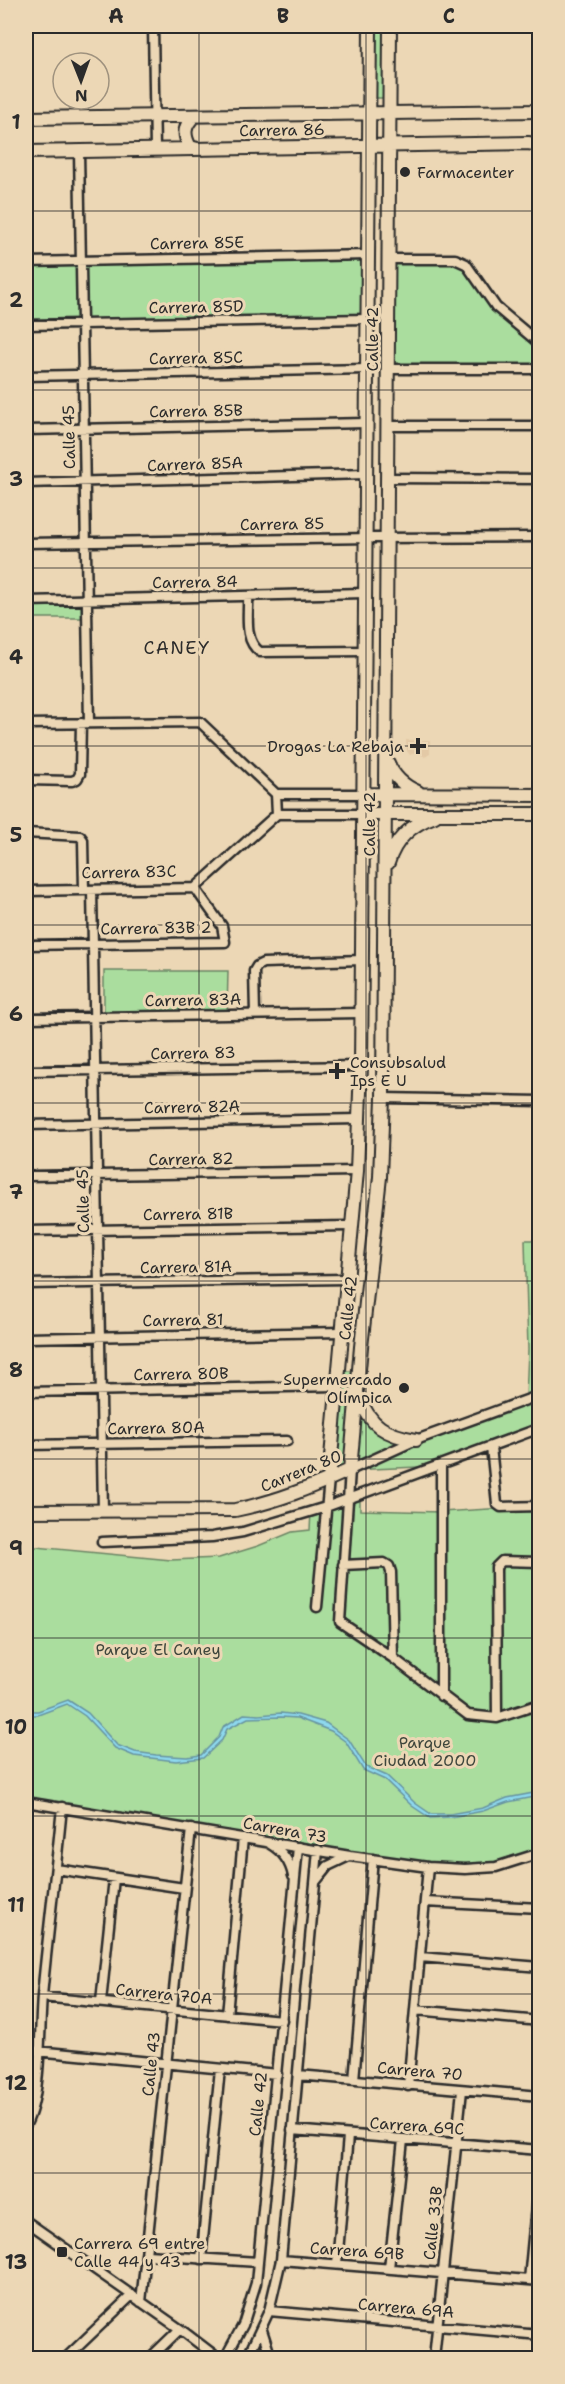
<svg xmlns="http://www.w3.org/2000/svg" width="565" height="2384" font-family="'Shantell Sans',sans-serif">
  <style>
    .built { fill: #e3c9a6 }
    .green { fill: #aadd9e; stroke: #6a8464; stroke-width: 1.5 }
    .water { fill: #8ed9ee; stroke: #6693a0; stroke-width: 1.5 }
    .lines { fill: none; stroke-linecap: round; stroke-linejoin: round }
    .street-casing { stroke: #2b2b2b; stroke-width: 13 }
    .secondary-casing { stroke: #2b2b2b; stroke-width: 16 }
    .street { stroke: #ecd7b5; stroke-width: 8 }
    .secondary { stroke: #ecd7b5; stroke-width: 12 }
    .grid { fill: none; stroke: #2b2b2b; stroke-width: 1.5; stroke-opacity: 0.55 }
    .poi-dot { fill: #2b2b2b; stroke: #ecd7b5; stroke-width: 2 }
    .labels { text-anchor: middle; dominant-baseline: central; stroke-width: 6; stroke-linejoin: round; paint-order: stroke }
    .street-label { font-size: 16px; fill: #2b2b2b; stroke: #ecd7b5 }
    .poi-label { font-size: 16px; fill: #2b2b2b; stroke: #ecd7b5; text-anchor: start }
    .park-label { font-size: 16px; fill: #3e463c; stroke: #ecd7b5 }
    .neighbourhood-label { font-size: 18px; letter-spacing: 1.5px; fill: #2b2b2b; stroke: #ecd7b5 }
    .neatline { fill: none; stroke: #2b2b2b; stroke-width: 2 }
    .grid-label { font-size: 20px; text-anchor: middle; font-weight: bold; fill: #2b2b2b }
  </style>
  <rect width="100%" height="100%" fill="#ecd7b5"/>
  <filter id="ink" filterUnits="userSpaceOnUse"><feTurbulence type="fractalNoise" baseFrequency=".0167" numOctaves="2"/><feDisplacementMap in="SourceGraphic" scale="12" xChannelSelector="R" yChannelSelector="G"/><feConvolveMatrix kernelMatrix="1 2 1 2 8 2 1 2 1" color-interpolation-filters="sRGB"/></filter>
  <g filter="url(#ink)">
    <path class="built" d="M406,740H430V754L425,757L417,752L410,755L407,751Z"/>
    <path class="green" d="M370,26H390L385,98H373Z
      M368,255V319L26,325V262Z
      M388,259L466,264L485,294L539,344V369H388Z
      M87,600V618H26V601Z
      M104,971H228L227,1015L104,1017Z
      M525,1240H539V1428L441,1466L350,1470L329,1479L338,1370L359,1372L357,1393L378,1427L416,1440L526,1398L528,1350Z
      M360,1494V1510L441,1512L539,1506V1853L508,1864L428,1867L26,1802V1546L171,1560L219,1558L258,1546L292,1532L310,1530L311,1512Z"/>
    <path class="water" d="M68,1700L88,1713L117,1745L135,1752L156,1755L187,1757L201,1755L219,1737L223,1727L244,1714L259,1715L281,1713L298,1715L326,1723L349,1740L366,1767L387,1776L415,1803L431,1814H450L483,1808L507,1798L539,1792V1796L508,1802L483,1811L451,1817L430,1818L412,1806L385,1780L363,1770L346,1742L331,1731L297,1718L281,1717L248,1718L227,1729L222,1740L203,1758L176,1761L134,1756L115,1748L85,1716L67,1704L38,1715H26V1711H38Z"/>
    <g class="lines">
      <defs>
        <path id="street" d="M153,26L155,150
          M79,151L89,723
          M388,259H455L466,264L496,307L540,344
          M26,262L368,255
          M26,325L368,319
          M388,369H540
          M26,376L367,369
          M388,426H540
          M26,430L366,423
          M387,478L540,479
          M26,483L366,474
          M26,543L374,538L540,537
          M248,596C249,614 243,640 260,652L364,651
          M26,601L364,593
          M26,724L200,722L276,794H363
          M26,780L72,781L77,779L80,774L81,723
          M277,814H363
          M26,833L80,836L83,840L84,890
          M92,890L103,1511
          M26,891L195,888L277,814L276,794
          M26,945L225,942L222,926L195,888
          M255,1014L254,971L257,966L263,963L362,960
          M26,1018L361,1013
          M26,1071L361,1066
          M383,1098L540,1101
          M26,1125L359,1119
          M26,1176L357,1171
          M26,1231L351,1226
          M26,1284L346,1279
          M26,1338L342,1332
          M26,1392L337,1386
          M540,1395L416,1440L350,1470L340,1622L393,1658L468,1715L497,1718L540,1704
          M26,1445L287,1441
          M491,1447L497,1504L501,1507L540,1506
          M441,1466V1696
          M102,1542L212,1537L243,1532L326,1507L540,1428
          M343,1565L384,1563L389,1566L391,1572L393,1658
          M317,1607L329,1479
          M497,1718L496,1567L502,1561L540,1562
          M26,1802L350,1856L428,1867L465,1869L496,1867L540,1853
          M270,1844C282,1851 290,1861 293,1876
          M56,1869L184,1888
          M316,1881L328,1866L347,1857
          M425,1902L540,1908
          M420,1957L540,1967
          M42,1997L282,2020
          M101,2002L114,1878
          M415,2010L540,2021
          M227,2015L243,1838
          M26,2050L277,2074
          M298,2075L540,2096
          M354,2080L373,1859
          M408,2086L428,1867
          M26,2124C42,2093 39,2032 42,1996C48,1933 56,1870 62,1807
          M292,2130L540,2150
          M26,2221L180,2329L218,2358
          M147,2255L258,2262
          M201,2259L220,2069
          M281,2260L540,2281
          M337,2264L348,2136
          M389,2268L403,2140
          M529,2280L540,2164
          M141,2302L191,1829
          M269,2311L540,2335
          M262,2330L271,2358
          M66,2358L132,2295
          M150,2358L180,2329
          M225,2358L243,2325L256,2283L298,1847
          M247,2358L269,2311L281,2260L318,1850
          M434,2358L462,2090"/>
        <path id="secondary" d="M194,116C184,126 183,134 190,147L197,149
          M26,118L540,111
          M26,152L528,143L540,145
          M387,761C393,776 403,786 418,792
          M363,794L540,795
          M363,814H540
          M388,863C395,839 412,824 435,816
          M359,1397C370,1426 386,1435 416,1440
          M329,1479L357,1171L361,1066L370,26
          M26,1511L235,1510C276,1502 312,1487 350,1470L361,1347L380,1177L383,1098L390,26"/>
      </defs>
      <use href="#street" class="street-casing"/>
      <use href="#secondary" class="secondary-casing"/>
      <use href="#street" class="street"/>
      <use href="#secondary" class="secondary"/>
    </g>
  </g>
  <path class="grid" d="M199,26V2358M366,26V2358M26,211H540M26,390H540M26,568H540M26,746H540M26,925H540M26,1103H540M26,1281H540M26,1459H540M26,1638H540M26,1816H540M26,1994H540M26,2173H540"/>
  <g class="poi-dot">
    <circle cx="405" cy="172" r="6"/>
    <path d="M415 737h6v6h6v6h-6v6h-6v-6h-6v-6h6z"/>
    <path d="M334 1062h6v6h6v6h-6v6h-6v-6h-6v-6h6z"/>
    <circle cx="404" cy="1388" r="6"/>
    <rect x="56" y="2246" width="12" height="12" rx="3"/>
  </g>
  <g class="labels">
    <g class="street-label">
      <text transform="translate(282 130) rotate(-1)">Carrera 86</text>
      <text transform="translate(197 243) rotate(-1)">Carrera 85E</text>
      <text transform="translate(196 307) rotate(-1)">Carrera 85D</text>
      <text transform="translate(372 339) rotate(-90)">Calle 42</text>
      <text transform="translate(196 358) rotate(-1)">Carrera 85C</text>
      <text transform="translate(196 411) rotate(-1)">Carrera 85B</text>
      <text transform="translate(69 437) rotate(-91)">Calle 45</text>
      <text transform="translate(195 464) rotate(-2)">Carrera 85A</text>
      <text transform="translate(282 524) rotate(-1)">Carrera 85</text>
      <text transform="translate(195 582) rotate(-1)">Carrera 84</text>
      <text transform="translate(369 824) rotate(-90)">Calle 42</text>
      <text transform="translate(129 872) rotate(-1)">Carrera 83C</text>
      <text transform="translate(156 928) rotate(-1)">Carrera 83B 2</text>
      <text transform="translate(193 1000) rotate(-1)">Carrera 83A</text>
      <text transform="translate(193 1053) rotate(-1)">Carrera 83</text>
      <text transform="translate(192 1107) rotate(-1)">Carrera 82A</text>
      <text transform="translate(191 1159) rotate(-1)">Carrera 82</text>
      <text transform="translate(83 1201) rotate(-91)">Calle 45</text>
      <text transform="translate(188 1214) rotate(-1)">Carrera 81B</text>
      <text transform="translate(186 1267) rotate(-1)">Carrera 81A</text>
      <text transform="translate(348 1308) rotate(-84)">Calle 42</text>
      <text transform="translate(183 1320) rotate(-1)">Carrera 81</text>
      <text transform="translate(181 1374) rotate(-1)">Carrera 80B</text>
      <text transform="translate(156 1428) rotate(-1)">Carrera 80A</text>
      <text transform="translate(301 1471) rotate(-22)">Carrera 80</text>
      <text transform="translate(285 1830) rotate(10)">Carrera 73</text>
      <text transform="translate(164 1994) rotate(6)">Carrera 70A</text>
      <text transform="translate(151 2064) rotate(-84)">Calle 43</text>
      <text transform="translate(420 2071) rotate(5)">Carrera 70</text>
      <text transform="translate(258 2104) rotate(-84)">Calle 42</text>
      <text transform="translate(417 2126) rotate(4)">Carrera 69C</text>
      <text transform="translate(433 2223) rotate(-84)">Calle 33B</text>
      <text transform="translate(357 2251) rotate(4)">Carrera 69B</text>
      <text transform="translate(406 2308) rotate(5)">Carrera 69A</text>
    </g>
    <g class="poi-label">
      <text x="417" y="172">Farmacenter</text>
      <text x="404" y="746" text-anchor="end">Drogas La Rebaja</text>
      <text x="350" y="1062">Consubsalud<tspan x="350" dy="18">Ips E U</tspan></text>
      <text x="392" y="1379" text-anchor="end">Supermercado<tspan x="392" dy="18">Olímpica</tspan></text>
      <text x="74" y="2243">Carrera 69 entre<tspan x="74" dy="18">Calle 44 y 43</tspan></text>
    </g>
    <g class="park-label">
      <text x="158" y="1649">Parque El Caney</text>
      <text x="425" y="1742">Parque<tspan x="425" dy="18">Ciudad 2000</tspan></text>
    </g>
    <g class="neighbourhood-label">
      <text x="177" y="648">CANEY</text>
    </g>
  </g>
  <rect width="565" height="2384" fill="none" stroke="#ecd7b5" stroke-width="66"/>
  <g transform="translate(81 81) rotate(179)"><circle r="28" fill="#ecd7b5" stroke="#9f927e" stroke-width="1.5"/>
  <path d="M0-4.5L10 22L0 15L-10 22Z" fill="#2b2b2b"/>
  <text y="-9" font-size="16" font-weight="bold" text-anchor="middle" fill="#2b2b2b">N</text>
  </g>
  <rect x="33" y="33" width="499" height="2318" class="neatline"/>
  <g class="grid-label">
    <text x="116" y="23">A</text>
    <text x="283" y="23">B</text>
    <text x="449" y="23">C</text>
    <text x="16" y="129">1</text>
    <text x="16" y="307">2</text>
    <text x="16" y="486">3</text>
    <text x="16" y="664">4</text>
    <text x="16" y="842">5</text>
    <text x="16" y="1021">6</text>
    <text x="16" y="1199">7</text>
    <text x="16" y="1377">8</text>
    <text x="16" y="1555">9</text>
    <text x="16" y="1734">10</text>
    <text x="16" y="1912">11</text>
    <text x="16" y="2090">12</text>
    <text x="16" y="2269">13</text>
  </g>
</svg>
